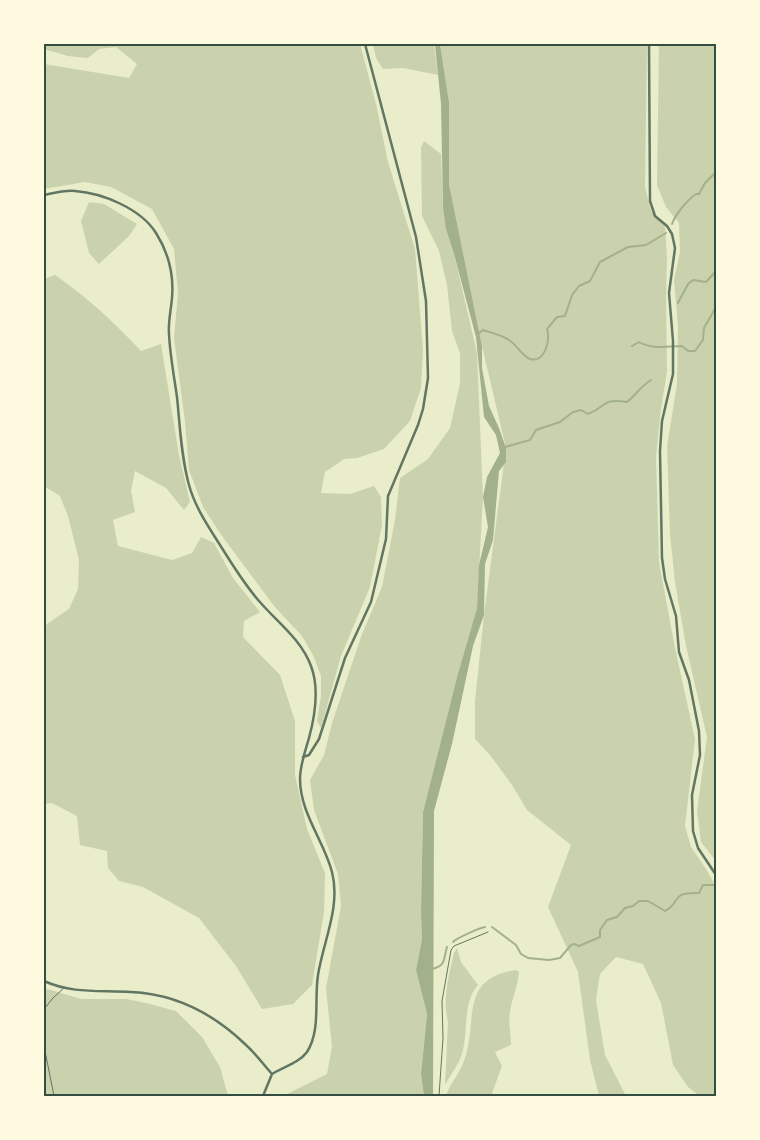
<svg xmlns="http://www.w3.org/2000/svg" width="760" height="1140" font-family="Cabin,sans-serif">
  <style>
    .green { fill: #cad2ad }
    .water { fill: #a3b18a }
    .lines { fill: none; stroke-linecap: round; stroke-linejoin: round }
    .stream { stroke: #a3b18a; stroke-width: 2 }
    .service { stroke: #617663; stroke-width: 1 }
    .minor { stroke: #617663; stroke-width: 2.5 }
    .neatline { fill: none; stroke: #344e41; stroke-width: 2 }
  </style>
  <rect width="100%" height="100%" fill="#e9edc9"/>
  <path class="green" d="M44,44H360L376,104L388,162L415,249L423,350L421,388L410,421L384,449L357,458L344,459L325,472L321,493L350,494L374,486L381,497L382,525L370,587L341,656L321,728L317,721L321,696V676L314,657L302,636L274,606L222,536L203,507L189,470L185,422L174,338L178,293L174,249L152,209L111,187L85,182L44,189V64L129,78L137,64L116,47L99,49L88,58L68,56L44,49Z
    M373,44H434L438,75L403,68L383,69L376,58Z
    M440,44H647L645,187L651,211L665,225L667,258L666,295L667,371L661,409L656,457L659,562L675,648L695,739L685,826L691,847L706,869L715,885L716,903V1096H700L688,1087L673,1065L661,1003L643,964L616,957L600,974L596,1000L605,1055L626,1096H599L590,1060L578,972L548,907L571,845L527,810L512,785L490,755L475,739V701L484,615L506,448L482,346L449,184V102Z
    M659,44H716V861L701,842L697,811L707,737L686,646L675,582L670,534L667,446L677,384L678,326L674,280L680,252L679,223L666,207L657,185Z
    M424,141L441,154L443,208L446,228L454,254L477,353L483,497L477,608L457,677L423,812L421,912L422,939L416,970L427,1014L421,1074L424,1096H283L327,1074L332,1047L326,988L341,906L338,874L314,810L310,780L324,755L332,723L362,634L382,587L395,520L400,478L428,459L450,428L460,383V353L452,331L447,285L439,251L422,216L421,147Z
    M89,202L104,204L137,224L129,236L99,264L89,253L81,221Z
    M55,275C87,297 115,323 141,351L161,344L179,455L190,502L184,510L166,488L135,471L131,491L135,512L113,520L118,546L172,560L192,553L201,537L214,543L233,578L260,612L244,621L243,637L280,675L295,721V775L307,829L325,873L324,912L312,985L293,1004L262,1009L236,966L199,918L143,887L119,881L108,868L107,851L80,845L77,816L52,803L44,804V629L47,624L69,609L78,589L79,560L68,516L60,496L44,486V279Z
    M457,948L461,962L478,985C463,1001 468,1029 463,1050C460,1063 451,1074 445,1085L448,1022C442,999 449,975 454,953Z
    M516,970L519,972C518,986 512,998 510,1012C508,1022 511,1034 511,1045L495,1052L502,1066L491,1096H446C450,1083 461,1072 465,1058C478,1019 459,979 516,970Z
    M44,988L81,999H126L146,1003L176,1011L202,1037L220,1067L228,1096H44Z"/>
  <path class="water" d="M435,44H440L449,102V184L482,346V368L489,406L499,428L506,448V462L499,471L493,540L485,564L484,615L473,646L452,744L434,811L433,1096H424L421,1074L427,1014L416,970L422,939L421,912L423,812L457,677L477,608L479,565L488,527L483,497L487,477L500,453L496,435L484,417L476,337L454,254L446,229L443,208L441,104Z"/>
  <g class="lines">
    <path class="stream" d="M672,224C675,215 688,199 696,194H699L705,183L716,172
      M678,303L688,284L693,280L706,282L716,271
      M478,334L483,330C492,333 502,335 509,340C517,345 522,356 530,359C546,363 550,339 547,329L557,317L565,316L572,295L579,286L590,281L600,262L628,247L646,245L666,233
      M632,346L639,342C653,350 667,346 682,346L688,351H695L703,340L704,328L716,307
      M505,447L530,440L536,430L560,422L573,412L581,410L588,414C608,406 601,398 627,402C636,395 641,386 651,380
      M492,927L516,945L521,954L528,958L549,960L560,958L571,945L574,944L579,946L600,937V930L607,920L617,917L625,908L633,906L639,901H648L665,911C682,902 669,892 699,893L703,885H716
      M453,942C457,938 479,928 485,927
      M432,969C447,965 443,959 447,947"/>
    <path class="service" d="M44,1009L53,998L64,988
      M44,1046L54,1096
      M439,1096L443,1038L442,1001L451,950L454,946L488,932"/>
    <path class="minor" d="M649,44L650,201L655,216L667,226L672,234L675,248L669,293L673,341V374L662,421L660,451L662,558L665,579L676,616L679,652L689,680L699,731L700,755L692,795L693,831L698,848L716,875
      M44,195C54,193 64,190 75,191C103,193 141,209 156,233C168,252 174,275 172,298C171,310 168,322 169,334C170,355 174,376 177,397C180,426 181,456 189,485C195,507 208,526 220,545C232,564 244,584 259,601C277,622 301,639 311,666C319,687 315,716 309,738C305,752 300,765 300,779C300,813 324,841 332,872C341,907 323,942 318,975C314,1000 321,1030 307,1052C299,1063 283,1067 272,1074L263,1096
      M303,757L309,755L319,739L345,658L371,602L386,539L388,496L418,425L423,409L428,378L426,301L416,237L365,44
      M44,981C73,994 99,990 131,992C176,994 214,1014 246,1045C256,1054 263,1064 272,1074"/>
  </g>
  <rect width="760" height="1140" fill="none" stroke="#fefae0" stroke-width="90"/>
  <rect x="45" y="45" width="670" height="1050" class="neatline"/>
</svg>
